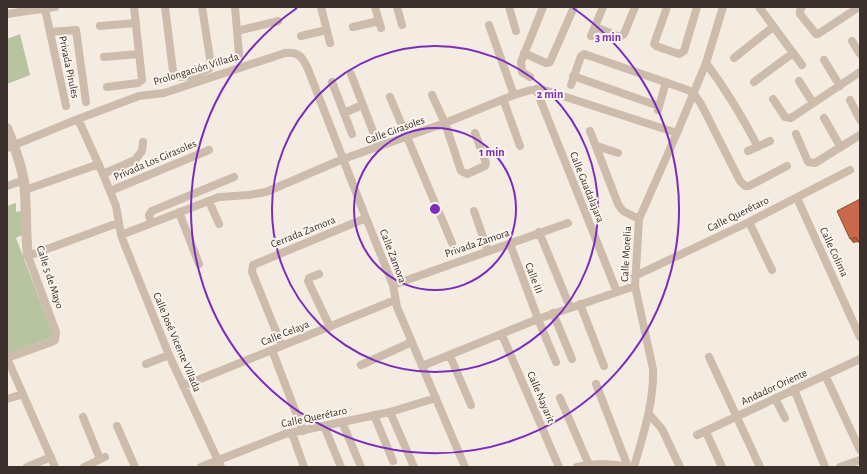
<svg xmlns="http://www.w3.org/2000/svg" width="867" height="474" font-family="'Alegreya Sans',sans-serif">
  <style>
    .green { fill: #b8c4a0 }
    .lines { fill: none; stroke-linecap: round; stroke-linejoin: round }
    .minor { stroke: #cdbbac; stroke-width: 8 }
    .tertiary { stroke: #cdbbac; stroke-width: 10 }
    .wall { fill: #ac5a40 }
    .building { fill: #c8694b; stroke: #8c4a34 }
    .ring { fill: none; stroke: #7b2cbf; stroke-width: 2 }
    .labels { text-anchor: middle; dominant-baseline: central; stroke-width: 4; stroke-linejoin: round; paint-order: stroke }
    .street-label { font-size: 11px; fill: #3b302b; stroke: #fbf5ee }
    .centre { fill: #7b2cbf; stroke: #fbf5ee; stroke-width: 2 }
    .ring-label { font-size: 12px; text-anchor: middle; font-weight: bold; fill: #7b2cbf; stroke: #fbf5ee; stroke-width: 4; stroke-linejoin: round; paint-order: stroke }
  </style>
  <rect width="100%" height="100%" fill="#f4ebe1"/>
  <path class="green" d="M20,34L30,75L7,84V39Z
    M16,203V212L21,211L22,235L16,238L54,337L7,354V206Z"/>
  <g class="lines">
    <path class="minor" d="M165,7L173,71C179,84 199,72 209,69L211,65L202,7
      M235,7L239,54
      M321,7L330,43
      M375,7L381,28
      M397,7L402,25
      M509,7L516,31
      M667,7L654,44L656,46L679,54L684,51L697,7
      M759,7L802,65
      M802,7L800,11V14L816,34H818L859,7
      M45,9L66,106
      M7,14L55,7
      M489,25L514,95
      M100,26L136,23
      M353,27L379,21
      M595,27L620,37L624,34L635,7
      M237,31L278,21
      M50,32L76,30L86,102
      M301,36L327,30
      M591,36L603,7
      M852,41L860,54
      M524,53L546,63L550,62L574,7
      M104,57L139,54
      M734,58L773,27
      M824,60L840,86
      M706,63C727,91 742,116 758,147
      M351,74L379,147
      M573,76L659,106
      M530,77L522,72L521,62L543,7
      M799,81L813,103
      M332,82L352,134
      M754,82L793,53
      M571,85L581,56L584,54L688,90L694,94L701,104L740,181L745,186H749L787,166
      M107,87L138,83L142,80L134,7
      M536,89L617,292
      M432,95L445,123L461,171L467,174L485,166L486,163L475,133
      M390,97L452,243
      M503,99L520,146
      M773,99L785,117L791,118L860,72
      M850,100L860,120
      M658,110L666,82
      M344,113L362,105
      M824,118L840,146
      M78,119L103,174L116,206L121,235L124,243L169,355L221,467
      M590,131L618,204L623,211L639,219
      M796,134L808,162L815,163L860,135
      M597,146L618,153
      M7,148L78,119L139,96L164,93L285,53C299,51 303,58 308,69L366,218L393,285L397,307L465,467
      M748,151L770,141
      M103,174L135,160L142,151L143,142
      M7,186L24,180
      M25,190L99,164
      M110,191L209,150
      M797,198L860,337
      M209,201L219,224
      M474,211L488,251
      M179,212L199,264
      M749,222L772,270
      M151,223L149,215L152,211L234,177
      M539,232L570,307
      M121,235L219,197L249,195L266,192L343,159L445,123L514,95L531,90L541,89L677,133
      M510,244L538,319L556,362
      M319,274L309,278L308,281L330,327
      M635,276L749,222L850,170
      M393,285L568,223
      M580,304L604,366
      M553,313L572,359
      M502,335L559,467
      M282,346L252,272L253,265L366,218
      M272,350L303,431
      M450,356L471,405
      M709,357L760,467
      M7,358L52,342L55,340L56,332L28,256L118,223
      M7,358L55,467
      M146,364L169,355
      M361,365L412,342
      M422,366L538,319L635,286
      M825,375L860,450
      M596,384L628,467
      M183,386L395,300
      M794,389L825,467
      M560,398L589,465
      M775,398L785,418
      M7,399L23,394
      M390,412L414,467
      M649,414L662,429L680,467
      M374,415L393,461
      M83,417L100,459
      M342,422L361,467
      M117,426L135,467
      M324,426L341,467
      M706,432L722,467
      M292,433L304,467
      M697,435L860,359
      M27,467L51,457
      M84,467L105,457
      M201,467L285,434L390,412L436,398
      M577,467C594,463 610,463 627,467
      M634,467C643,435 654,403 653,369L635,286L639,219L677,133L706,63L723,7
      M840,467L860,460"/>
    <path class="tertiary" d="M7,128C14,145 21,163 24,182C27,206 25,232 28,256"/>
  </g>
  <path class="wall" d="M860,199L859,242L853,243L850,239Z"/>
  <path class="building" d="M860,199V244L856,237L850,239L837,211Z"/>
  <g class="ring">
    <circle cx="435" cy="209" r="81"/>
    <circle cx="435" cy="209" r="163"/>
    <path d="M573 8A244 244 0 1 1 297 8"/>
  </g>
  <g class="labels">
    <g class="street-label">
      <text transform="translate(69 67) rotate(78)">Privada Pirules</text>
      <text transform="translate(196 69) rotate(-17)">Prolongación Villada</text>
      <text transform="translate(395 130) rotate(-20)">Calle Girasoles</text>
      <text transform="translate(155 160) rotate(-23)">Privada Los Girasoles</text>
      <text transform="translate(587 187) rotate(68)">Calle Guadalajara</text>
      <text transform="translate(738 214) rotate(-26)">Calle Querétaro</text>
      <text transform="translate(303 232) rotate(-22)">Cerrada Zamora</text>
      <text transform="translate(477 243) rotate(-19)">Privada Zamora</text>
      <text transform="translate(834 252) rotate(65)">Calle Colima</text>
      <text transform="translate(626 254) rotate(-87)">Calle Morelia</text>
      <text transform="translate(393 256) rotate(69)">Calle Zamora</text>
      <text transform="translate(50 277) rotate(72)">Calle 5 de Mayo</text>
      <text transform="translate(534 278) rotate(69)">Calle III</text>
      <text transform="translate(285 333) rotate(-22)">Calle Celaya</text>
      <text transform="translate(177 342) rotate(67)">Calle José Vicente Villada</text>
      <text transform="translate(774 387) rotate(-25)">Andador Oriente</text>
      <text transform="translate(541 397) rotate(67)">Calle Nayarit</text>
      <text transform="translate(314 417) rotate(-12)">Calle Querétaro</text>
    </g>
  </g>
  <circle cx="435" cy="209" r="6" class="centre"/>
  <g class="ring-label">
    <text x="608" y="41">3 min</text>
    <text x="550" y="98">2 min</text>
    <text x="492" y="156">1 min</text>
  </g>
  <rect width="867" height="474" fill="none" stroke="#3b302b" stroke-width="16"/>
</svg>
